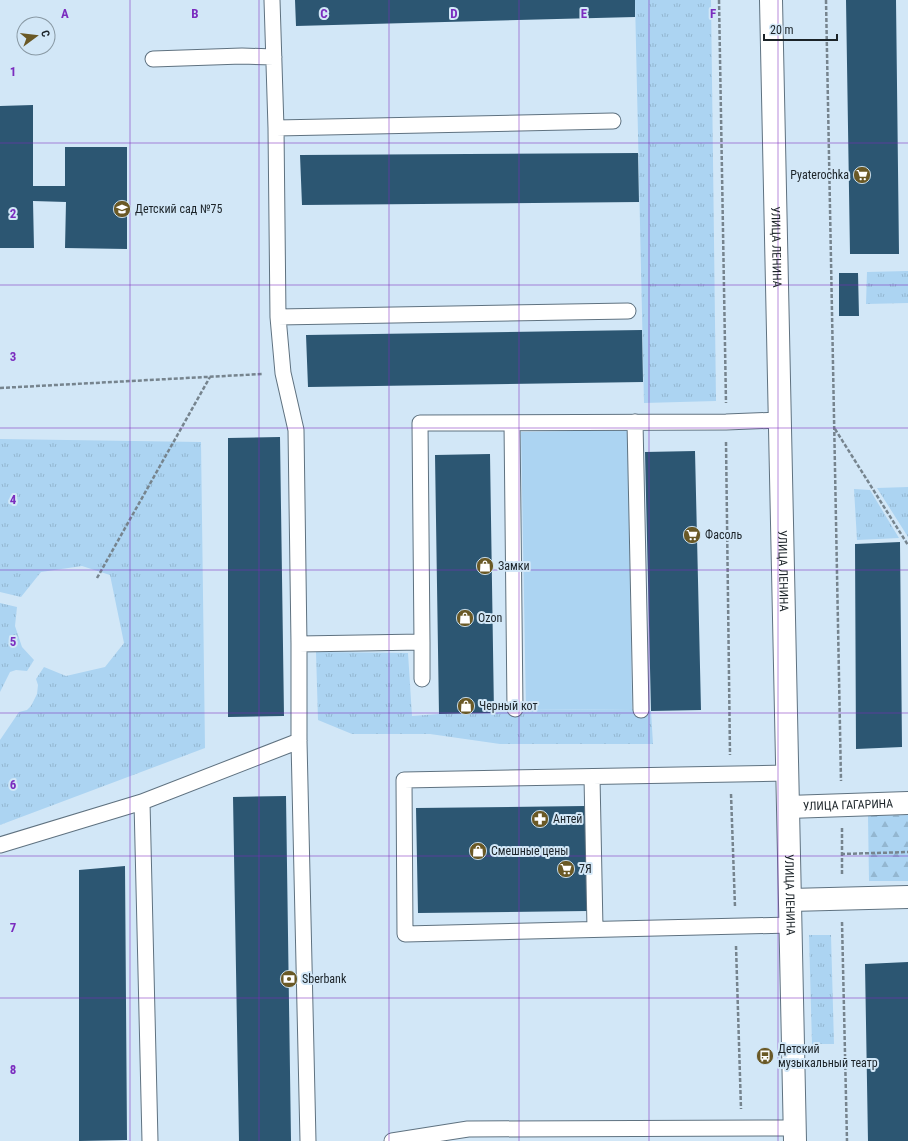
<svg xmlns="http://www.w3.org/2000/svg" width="908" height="1141" font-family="'Roboto Condensed',sans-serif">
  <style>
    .grass { fill: url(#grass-tufts) }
    .forest { fill: url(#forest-firs) }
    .park { fill: #acd4f2 }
    .building { fill: #2c5672 }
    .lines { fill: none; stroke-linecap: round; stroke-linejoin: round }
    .service-casing { stroke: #5f7280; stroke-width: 17 }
    .minor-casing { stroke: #5f7280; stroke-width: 24 }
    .tertiary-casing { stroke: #5f7280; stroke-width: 24 }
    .path { stroke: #76848e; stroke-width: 2.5; stroke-dasharray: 4 2; stroke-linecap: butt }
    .service { stroke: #fff; stroke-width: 15 }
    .minor { stroke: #fff; stroke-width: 22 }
    .tertiary { stroke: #fff; stroke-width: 22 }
    .grid { fill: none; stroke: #7b2cbf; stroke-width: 1; stroke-opacity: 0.55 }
    .labels { text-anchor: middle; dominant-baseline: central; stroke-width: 4; stroke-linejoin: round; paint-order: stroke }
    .poi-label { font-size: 12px; fill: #1b2328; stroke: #d2e7f7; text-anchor: start }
    .street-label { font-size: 12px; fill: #1b2328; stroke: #d2e7f7 }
    .grid-label { font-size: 13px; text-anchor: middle; font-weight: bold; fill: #7b2cbf; stroke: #d2e7f7; stroke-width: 4; stroke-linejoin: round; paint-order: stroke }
  </style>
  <defs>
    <pattern id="grass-tufts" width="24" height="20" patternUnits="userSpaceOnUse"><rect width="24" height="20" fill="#acd4f2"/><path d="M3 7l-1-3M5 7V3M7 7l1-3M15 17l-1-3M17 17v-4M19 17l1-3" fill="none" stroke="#93b6d0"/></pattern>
    <pattern id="forest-firs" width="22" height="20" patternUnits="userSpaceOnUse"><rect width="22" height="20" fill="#acd4f2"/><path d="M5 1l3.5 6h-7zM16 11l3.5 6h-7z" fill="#93b6d0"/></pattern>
  </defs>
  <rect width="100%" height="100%" fill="#d2e7f7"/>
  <path class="grass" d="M635,0H711L716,401L644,403Z
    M908,271V303L866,304L867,272Z
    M0,439L201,442L205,748L0,825V740L19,712L27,710L31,706L37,694L38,685L36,679L44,667L66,676L105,667L124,643L110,575L82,566L41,572L21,597L0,592Z
    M908,487V537L877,488Z
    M854,489L870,490L899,538L857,540Z
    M0,603L17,607L15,626L22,647L34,660L27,671L16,670L10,672L0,692Z
    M316,652L408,653L412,716L439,714L494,713L515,709L526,710L632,709L651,711L653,744H500L430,734H352L318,720Z
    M809,935H831L834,1044H812Z"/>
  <path class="forest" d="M908,815V881H869L868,816Z"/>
  <path class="park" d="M628,430L632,709L526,710L521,432Z"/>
  <path class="building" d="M295,0H635V17L296,26Z
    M846,0H896L899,254H850Z
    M33,105V186H65V147H127V249L65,248L66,202L33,201L34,248H0V106Z
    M638,153L639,202L302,205L300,155Z
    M839,273H858L859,316H839Z
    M642,330L643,382L308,387L306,335Z
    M280,437L284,716L228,717V438Z
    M695,451L701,710L651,711L645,452Z
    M490,454L494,713L439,714L435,455Z
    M900,542L902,747L856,749L855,544Z
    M286,796L291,1141H239L233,797Z
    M585,806L587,911L418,913L416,808Z
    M125,866L127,1140L79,1141V870Z
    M908,962V1141H868L865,964Z"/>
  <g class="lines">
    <defs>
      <path id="service" d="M272,0L276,128L278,317L628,311
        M153,59L242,56L274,57
        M276,128L613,121
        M278,317L283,373L296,430L299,644V741L308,1141
        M635,422L641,710
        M512,423L515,709
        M422,642V679
        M299,644L422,642L420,423L726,422L780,420
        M787,773L404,780L405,934L790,925
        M592,777L595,929
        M0,845L142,802
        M150,1141L142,802L299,741
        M392,1141L468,1129L794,1128"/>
      <g id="minor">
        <path id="s1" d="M788,807L908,803"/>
        <path d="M790,900L908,897"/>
      </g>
      <g id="tertiary">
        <path id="s2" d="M771,0L795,1141"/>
      </g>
    </defs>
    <use href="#service" class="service-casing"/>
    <use href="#minor" class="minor-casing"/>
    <use href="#tertiary" class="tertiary-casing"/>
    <path class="path" d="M719,0L726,403
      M826,0L841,781
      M0,388L262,374
      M835,429L908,545
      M726,442L730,755
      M97,578L210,377
      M731,794L735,907
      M842,828V875
      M841,854L908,852
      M842,922L847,1141
      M736,946L741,1109"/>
    <use href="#service" class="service"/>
    <use href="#minor" class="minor"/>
    <use href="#tertiary" class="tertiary"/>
  </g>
  <path class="grid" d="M130,0V1141M259,0V1141M389,0V1141M519,0V1141M649,0V1141M778,0V1141M0,143H908M0,285H908M0,428H908M0,570H908M0,713H908M0,856H908M0,998H908"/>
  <defs>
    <symbol id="supermarket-disc" viewBox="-11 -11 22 22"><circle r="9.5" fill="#6a5926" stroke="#d2e7f7"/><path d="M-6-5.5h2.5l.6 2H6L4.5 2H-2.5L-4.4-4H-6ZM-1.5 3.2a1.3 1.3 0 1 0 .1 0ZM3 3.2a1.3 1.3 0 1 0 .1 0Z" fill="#fff"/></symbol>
    <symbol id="school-disc" viewBox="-11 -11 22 22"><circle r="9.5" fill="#6a5926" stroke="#d2e7f7"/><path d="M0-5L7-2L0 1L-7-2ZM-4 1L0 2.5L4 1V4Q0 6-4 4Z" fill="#fff"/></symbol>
    <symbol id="shop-disc" viewBox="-11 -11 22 22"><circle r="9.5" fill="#6a5926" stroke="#d2e7f7"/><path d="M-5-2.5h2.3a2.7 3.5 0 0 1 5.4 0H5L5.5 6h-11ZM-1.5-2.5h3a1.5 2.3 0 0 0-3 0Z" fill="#fff"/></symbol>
    <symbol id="pharmacy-disc" viewBox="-11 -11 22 22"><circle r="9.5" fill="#6a5926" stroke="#d2e7f7"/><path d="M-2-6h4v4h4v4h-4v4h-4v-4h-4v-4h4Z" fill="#fff"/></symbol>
    <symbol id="bank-disc" viewBox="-11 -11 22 22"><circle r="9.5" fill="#6a5926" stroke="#d2e7f7"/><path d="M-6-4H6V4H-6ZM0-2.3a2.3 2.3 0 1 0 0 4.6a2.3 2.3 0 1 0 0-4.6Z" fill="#fff"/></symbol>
    <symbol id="bus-disc" viewBox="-11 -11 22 22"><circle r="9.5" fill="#6a5926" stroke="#d2e7f7"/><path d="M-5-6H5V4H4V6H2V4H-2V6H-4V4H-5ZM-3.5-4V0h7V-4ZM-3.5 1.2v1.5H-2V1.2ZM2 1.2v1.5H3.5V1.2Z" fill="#fff"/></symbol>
  </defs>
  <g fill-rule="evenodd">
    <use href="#supermarket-disc" x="852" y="165" width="20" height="20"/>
    <use href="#school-disc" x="112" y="199" width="20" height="20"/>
    <use href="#supermarket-disc" x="682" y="525" width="20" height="20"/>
    <use href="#shop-disc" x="475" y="556" width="20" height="20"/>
    <use href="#shop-disc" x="455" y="608" width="20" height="20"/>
    <use href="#shop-disc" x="456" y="696" width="20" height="20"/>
    <use href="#pharmacy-disc" x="530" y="809" width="20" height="20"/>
    <use href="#shop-disc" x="468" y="841" width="20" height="20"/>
    <use href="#supermarket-disc" x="556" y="859" width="20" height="20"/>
    <use href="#bank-disc" x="279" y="969" width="20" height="20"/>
    <use href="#bus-disc" x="755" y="1046" width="20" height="20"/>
  </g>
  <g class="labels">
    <g class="poi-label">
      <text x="849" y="175" text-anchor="end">Pyaterochka</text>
      <text x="135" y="209">Детский сад №75</text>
      <text x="705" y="535">Фасоль</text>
      <text x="498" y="566">Замки</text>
      <text x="478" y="618">Ozon</text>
      <text x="479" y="706">Черный кот</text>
      <text x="553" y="819">Антей</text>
      <text x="491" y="851">Смешные цены</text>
      <text x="579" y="869">7Я</text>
      <text x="302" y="979">Sberbank</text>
      <text x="778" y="1049">Детский<tspan x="778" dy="14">музыкальный театр</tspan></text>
    </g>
    <g class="street-label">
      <text stroke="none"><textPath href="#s2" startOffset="247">УЛИЦА ЛЕНИНА</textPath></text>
      <text stroke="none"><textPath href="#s2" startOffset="571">УЛИЦА ЛЕНИНА</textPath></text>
      <text stroke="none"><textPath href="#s1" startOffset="60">УЛИЦА ГАГАРИНА</textPath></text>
      <text stroke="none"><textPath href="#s2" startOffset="895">УЛИЦА ЛЕНИНА</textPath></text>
    </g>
  </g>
  <g class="grid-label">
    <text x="65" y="18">A</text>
    <text x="195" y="18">B</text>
    <text x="324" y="18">C</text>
    <text x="454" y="18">D</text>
    <text x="584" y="18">E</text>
    <text x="713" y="18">F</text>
    <text x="13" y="76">1</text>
    <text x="13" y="218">2</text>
    <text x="13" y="361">3</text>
    <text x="13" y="504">4</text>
    <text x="13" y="646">5</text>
    <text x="13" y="789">6</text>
    <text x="13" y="932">7</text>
    <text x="13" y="1074">8</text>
  </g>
  <g transform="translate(36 36) rotate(75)"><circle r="19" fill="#d2e7f7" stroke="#8999a4"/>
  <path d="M0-3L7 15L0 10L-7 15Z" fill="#6a5926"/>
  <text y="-6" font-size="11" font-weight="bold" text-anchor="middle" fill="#1b2328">С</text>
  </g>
  <path d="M764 34v6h73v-6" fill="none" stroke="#1b2328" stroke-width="2"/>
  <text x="770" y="34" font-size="12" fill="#1b2328" stroke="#d2e7f7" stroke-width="3" paint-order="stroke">20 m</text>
</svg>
